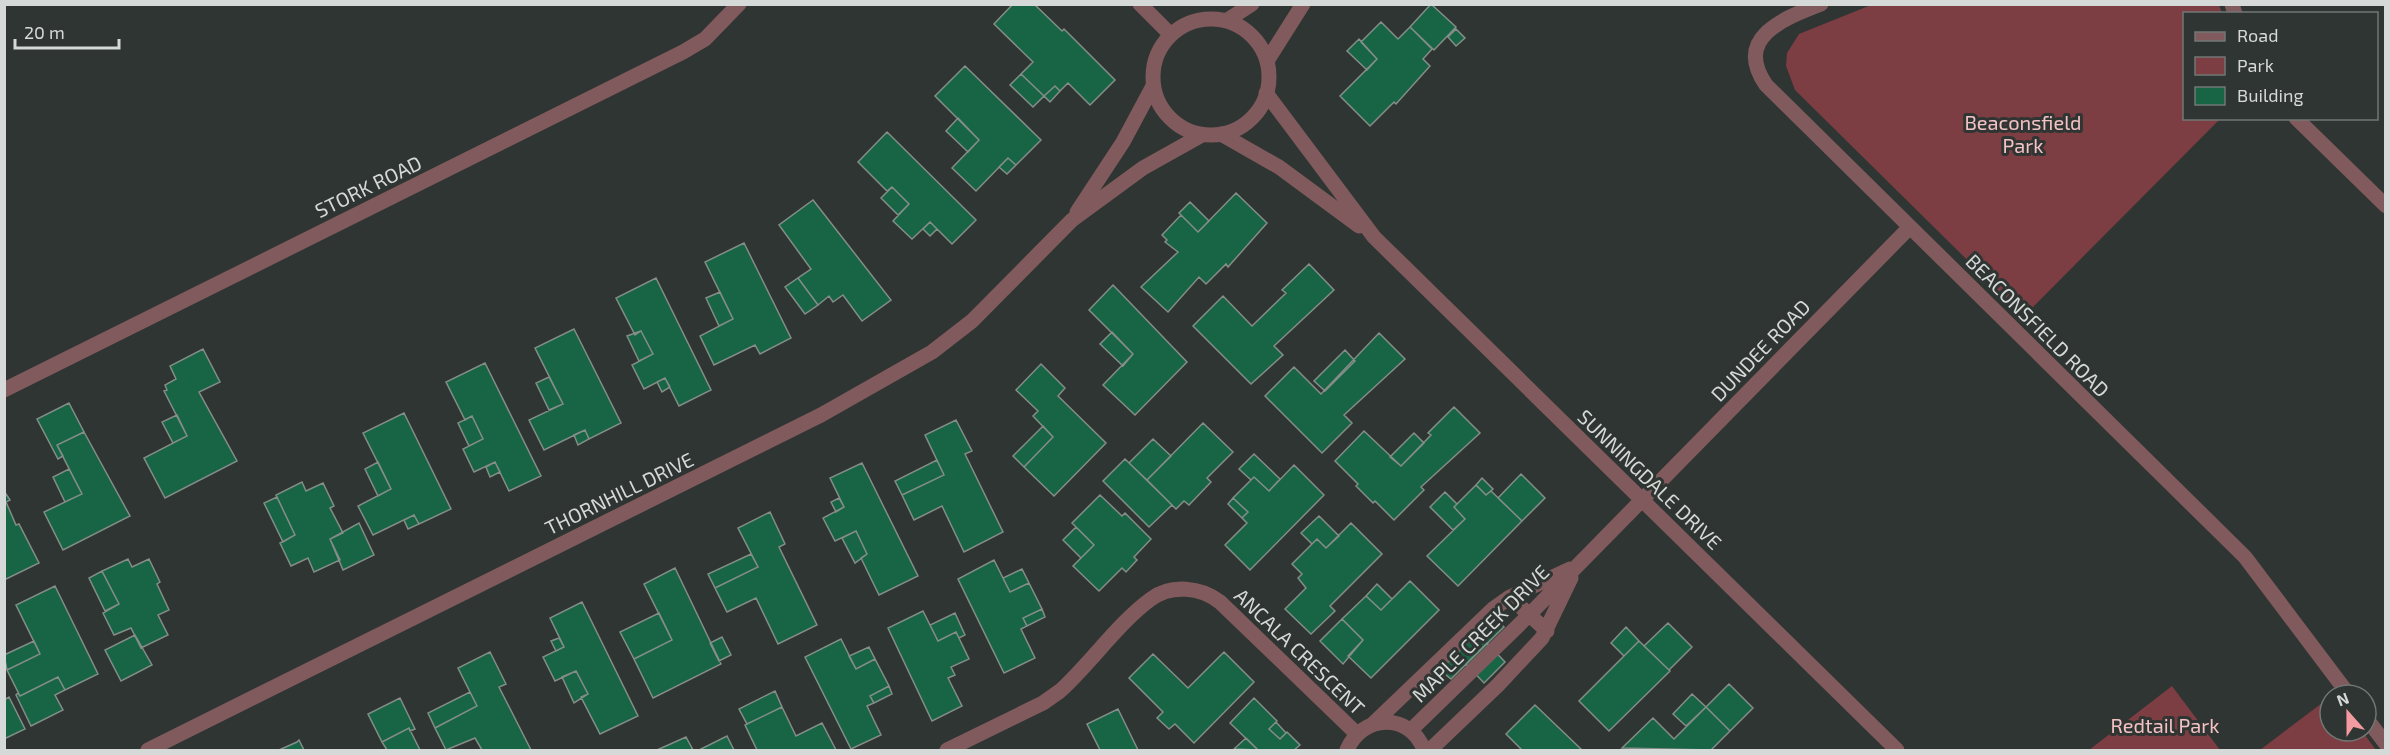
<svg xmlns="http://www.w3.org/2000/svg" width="2390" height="755" font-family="'Exo 2',sans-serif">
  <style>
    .green { fill: #7c3e43 }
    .building { fill: #176545; stroke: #858d89; stroke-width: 1.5 }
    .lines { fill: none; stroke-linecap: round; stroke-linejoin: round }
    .minor { stroke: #805a5c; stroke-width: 15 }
    .labels { text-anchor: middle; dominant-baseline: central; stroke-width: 6; stroke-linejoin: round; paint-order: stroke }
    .park-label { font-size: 20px; fill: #f4c2c4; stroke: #2f3532 }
    .street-label { font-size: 20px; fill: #d5d9d7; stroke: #2f3532 }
  </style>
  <rect width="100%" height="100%" fill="#2f3532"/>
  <path class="green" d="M2219,5L2222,13L2184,14V118L2220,119L2024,316L1795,90L1786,66L1787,53L1799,34L1871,5Z
    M2172,686L2220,750H2089Z
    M2330,697V731H2362L2376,750H2260Z"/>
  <path class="building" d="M1013,4H1034L1062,31L1064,29L1115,80L1090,105L1068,83L1060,91L1055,86L1044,96L1021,74L1033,62L994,24Z
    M1431,4L1456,27L1434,50L1410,27Z
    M1381,22L1398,39L1410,27L1432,49L1423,59L1430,66L1396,104L1394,102L1370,126L1340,96L1377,59L1361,42Z
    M1456,29L1465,38L1456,46L1448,37Z
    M1359,39L1377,59L1367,70L1347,51Z
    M965,66L1041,140L1016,165L1008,158L976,191L952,168L979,140L935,96Z
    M1021,74L1044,96L1033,107L1010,85Z
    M1055,86L1060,91L1050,102L1044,96Z
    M958,118L979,140L968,152L946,131Z
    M887,132L976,220L952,244L930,222L912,239L893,221L909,204L892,187L887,191L858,162Z
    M1008,158L1016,165L1007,174L999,167Z
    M892,187L909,204L898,215L881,198Z
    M1236,193L1267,223L1228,267L1226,264L1206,284L1199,277L1168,312L1141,287L1178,252L1165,242L1167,240L1162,235L1181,215L1198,232Z
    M813,200L891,300L862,321L843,295L833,302L829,296L818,305L798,278L811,269L779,225Z
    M1190,202L1209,221L1198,232L1179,213Z
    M930,222L937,229L930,236L923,229Z
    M744,243L791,338L760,354L755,345L714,365L700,336L733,319L705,262Z
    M1309,264L1334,290L1274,346L1283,355L1251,384L1193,326L1223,296L1252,326L1286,293L1282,290Z
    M656,278L711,390L679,406L665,378L644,389L632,365L653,354L641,331L635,335L616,298Z
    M798,278L818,305L805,314L785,287Z
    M1113,285L1187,362L1135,415L1103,385L1133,354L1089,310Z
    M720,292L733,319L719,326L706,298Z
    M574,329L621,423L589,439L585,430L544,450L529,420L563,404L535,348Z
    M641,331L653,354L639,361L627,336Z
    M1112,332L1133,354L1123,366L1100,344Z
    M1379,333L1405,359L1344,415L1352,423L1322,453L1265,396L1294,367L1321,394Z
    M203,349L220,382L199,392L237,461L165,498L144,458L187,436L164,391L167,390L165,385L176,379L170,366Z
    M1345,350L1355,361L1325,391L1314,381Z
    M485,363L541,476L509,491L495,462L474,472L463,449L483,439L472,416L465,420L446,382Z
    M1041,364L1065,388L1058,396L1106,443L1054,496L1024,467L1053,437L1033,416L1038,411L1016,390Z
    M549,377L563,404L549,410L536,383Z
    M665,378L670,387L662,392L657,382Z
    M69,403L84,432L57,445L63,456L58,459L37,419Z
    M1454,407L1480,433L1421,487L1424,490L1394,520L1375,501L1373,503L1356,486L1358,484L1335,461L1364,431L1401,466L1431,435L1428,433Z
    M404,413L451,509L419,524L414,515L373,535L358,506L391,489L363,433Z
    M177,415L187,436L173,443L162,422Z
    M472,416L483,439L469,446L458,423Z
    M956,420L972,451L965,454L1003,532L964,552L942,506L914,520L902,495L944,475L925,435Z
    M1203,423L1233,452L1207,478L1211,482L1189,505L1184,501L1176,509L1147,480Z
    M1043,426L1053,437L1024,467L1013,456Z
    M585,430L589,439L578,445L574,435Z
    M84,432L130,516L63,550L44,512L82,494L57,445Z
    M1414,433L1424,443L1401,466L1390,457Z
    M1153,439L1171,456L1147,480L1129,463Z
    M1254,454L1280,479L1269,491L1254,477L1251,480L1239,469Z
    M1125,459L1172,505L1149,527L1103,481Z
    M937,460L944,475L902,495L895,481Z
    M378,462L391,489L378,496L365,469Z
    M495,462L500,472L490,477L486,467Z
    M862,463L918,576L879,595L861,558L867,554L856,531L835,541L823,518L844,507L830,478Z
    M1294,465L1324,495L1250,570L1225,545L1247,523L1242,518L1248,512L1233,498L1254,477L1269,491Z
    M69,469L82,494L65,502L53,477Z
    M1521,474L1545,498L1522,521L1498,498Z
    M1482,478L1493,489L1486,495L1476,485Z
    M302,482L306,491L323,483L334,506L330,508L343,533L330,539L340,560L314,572L308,558L291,566L280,543L295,535L276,495Z
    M1476,485L1486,495L1491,491L1522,521L1458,586L1427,556L1465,519L1454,507Z
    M4,491L10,500L6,502L16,525L19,524L39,563L4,580Z
    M1445,492L1457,504L1454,507L1465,519L1453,530L1430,507Z
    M1100,495L1122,516L1125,513L1151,539L1134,557L1137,560L1126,572L1122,568L1099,591L1073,566L1094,545L1072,523Z
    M277,497L295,535L283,542L264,503Z
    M839,498L844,507L836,512L831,502Z
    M1233,498L1248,512L1242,518L1228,504Z
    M770,512L785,544L779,547L817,625L778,644L756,598L727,612L715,588L758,567L738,528Z
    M414,515L419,524L408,529L404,520Z
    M1319,516L1339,536L1326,548L1317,539L1312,544L1301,533Z
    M359,523L374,555L343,570L330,539Z
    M1351,523L1382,554L1330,606L1335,611L1311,634L1285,609L1306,588L1298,578L1302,574L1292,564L1317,539L1326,548Z
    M1076,527L1094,545L1081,558L1063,540Z
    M856,531L867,554L855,563L842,538Z
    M751,554L758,567L715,588L708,574Z
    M128,559L132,567L149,559L160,582L157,584L169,610L158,615L168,635L141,648L131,628L114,635L103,613L119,604L102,571Z
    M994,560L1010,592L1029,583L1042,609L1023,618L1027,626L1021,629L1035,658L1004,673L958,579Z
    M675,568L721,664L653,698L634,659L672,640L644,584Z
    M1022,569L1029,583L1010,592L1003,578Z
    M102,571L119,604L105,611L89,578Z
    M1410,581L1439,610L1371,678L1348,656L1363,640L1342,619L1366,596L1381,610Z
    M1377,584L1392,599L1381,610L1366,596Z
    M55,586L98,674L65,690L58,677L20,696L7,670L40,654L16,605Z
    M582,602L638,716L600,734L581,697L588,694L576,671L555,681L543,657L564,647L550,618Z
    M1042,609L1045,617L1027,626L1023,618Z
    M923,611L938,641L956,632L969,659L951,667L955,675L948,678L962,706L932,721L888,628Z
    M659,613L672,640L634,659L620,632Z
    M955,613L965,635L959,638L956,632L938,641L930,625Z
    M1494,617L1504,627L1451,679L1440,670Z
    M1342,619L1363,640L1343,664L1320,641Z
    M1668,623L1692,647L1669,670L1644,646Z
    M1626,627L1639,641L1624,656L1611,643Z
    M135,635L152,665L121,681L105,650Z
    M722,637L731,655L719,661L710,643Z
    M559,638L564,647L556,651L551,641Z
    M841,639L856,669L875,659L889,686L870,696L874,703L867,706L881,735L851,749L805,657Z
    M34,641L40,654L7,670L4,655Z
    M1639,641L1670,671L1609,731L1579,701Z
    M1487,643L1505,662L1484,683L1466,664Z
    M869,647L875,659L856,669L849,656Z
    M490,652L506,684L499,687L531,750H482L475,738L446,750L435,728L477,706L458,668Z
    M1224,652L1254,682L1194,743L1175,724L1169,729L1157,718L1163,712L1129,678L1153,654L1188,688Z
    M576,671L588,694L574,703L562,677Z
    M58,677L65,690L55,695L63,710L31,726L16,695L18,693L20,696Z
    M1729,684L1753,708L1730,731L1706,707Z
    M889,686L892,694L874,703L870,696Z
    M775,691L782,707L747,724L739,709Z
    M470,692L477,706L435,728L428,713Z
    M1692,694L1706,707L1686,726L1673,714Z
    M9,697L25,729L4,739V700Z
    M400,698L415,729L410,731L409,728L382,742L368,714Z
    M1254,698L1277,721L1269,729L1280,739L1287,732L1300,745L1294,750H1258L1230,723Z
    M1535,705L1582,750H1522L1506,734Z
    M782,707L796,736L822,723L836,750H757L745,725Z
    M1706,707L1730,731L1711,750L1622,748L1653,718L1674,739Z
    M1118,709L1138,750H1100L1087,724Z
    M1276,722L1286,733L1280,739L1269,729Z
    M409,728L420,750H387L382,742Z
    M727,736L734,750H702L701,749Z
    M686,737L693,750H657Z
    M1246,738L1258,750L1234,749Z
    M299,740L304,750H279L297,742Z"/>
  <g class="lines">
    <path class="minor" d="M1140,4L1171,35
      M1821,4C1785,18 1733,37 1766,85L2245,557L2349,695
      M2232,4L2235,14
      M1153 77a58 58 0 1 1 116 0a58 58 0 1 1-116 0Z
      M1226,21L1252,4
      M1267,61L1303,4
      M1266,93L1374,237L1897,750
      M2296,118L2386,206
      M1221,134L1279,167L1359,226
      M1077,212L1123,142L1153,86
      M4,390L683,52L705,39L739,4
      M1510,597L1547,631
      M2366,718L2386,744
      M1373,724L1493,609L1510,597L1570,569
      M1411,730L1529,615L1909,228
      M148,750L821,415L932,352L972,321L1072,220L1143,168L1202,135
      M947,750L1043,703L1060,691C1090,664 1119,622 1151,599C1171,584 1201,587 1220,602L1357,734
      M1347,750C1362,714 1410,712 1424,750
      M1430,750L1498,685L1542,638L1571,578"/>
  </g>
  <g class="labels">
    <g class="park-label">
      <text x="2023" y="122">Beaconsfield<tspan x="2023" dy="23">Park</tspan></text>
      <text x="2165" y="725">Redtail Park</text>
    </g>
    <g class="street-label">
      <text transform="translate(368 186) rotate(-26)">STORK ROAD</text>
      <text transform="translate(2038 325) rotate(45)">BEACONSFIELD ROAD</text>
      <text transform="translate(1760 350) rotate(-46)">DUNDEE ROAD</text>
      <text transform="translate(1650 479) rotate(44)">SUNNINGDALE DRIVE</text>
      <text transform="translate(619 493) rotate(-26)">THORNHILL DRIVE</text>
      <text transform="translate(1480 633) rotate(-45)">MAPLE CREEK DRIVE</text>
      <text transform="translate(1300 651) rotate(44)">ANCALA CRESCENT</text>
    </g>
  </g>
  <rect width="2390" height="755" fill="none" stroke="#d5d9d7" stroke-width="12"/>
  <rect x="2183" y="12" width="195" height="108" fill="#2f3532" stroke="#717774" stroke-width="1.5"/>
  <rect x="2195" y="32" width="30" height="9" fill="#805a5c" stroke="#717774" stroke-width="1.5"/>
  <text x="2237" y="42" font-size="18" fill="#d5d9d7">Road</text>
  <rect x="2195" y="57" width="30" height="18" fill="#7c3e43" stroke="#717774" stroke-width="1.5"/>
  <text x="2237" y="72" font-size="18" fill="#d5d9d7">Park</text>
  <rect x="2195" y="87" width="30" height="18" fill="#176545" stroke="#717774" stroke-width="1.5"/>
  <text x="2237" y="102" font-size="18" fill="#d5d9d7">Building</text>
  <g transform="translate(2348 713) rotate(339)"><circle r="28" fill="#2f3532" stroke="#717774" stroke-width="1.5"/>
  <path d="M0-4.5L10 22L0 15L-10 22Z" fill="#f49aa1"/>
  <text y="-9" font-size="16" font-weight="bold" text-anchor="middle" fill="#d5d9d7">N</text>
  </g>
  <path d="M15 39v9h104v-9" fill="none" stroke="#d5d9d7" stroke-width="3"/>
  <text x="24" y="39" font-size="18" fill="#d5d9d7" stroke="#2f3532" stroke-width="4.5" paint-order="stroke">20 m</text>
</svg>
